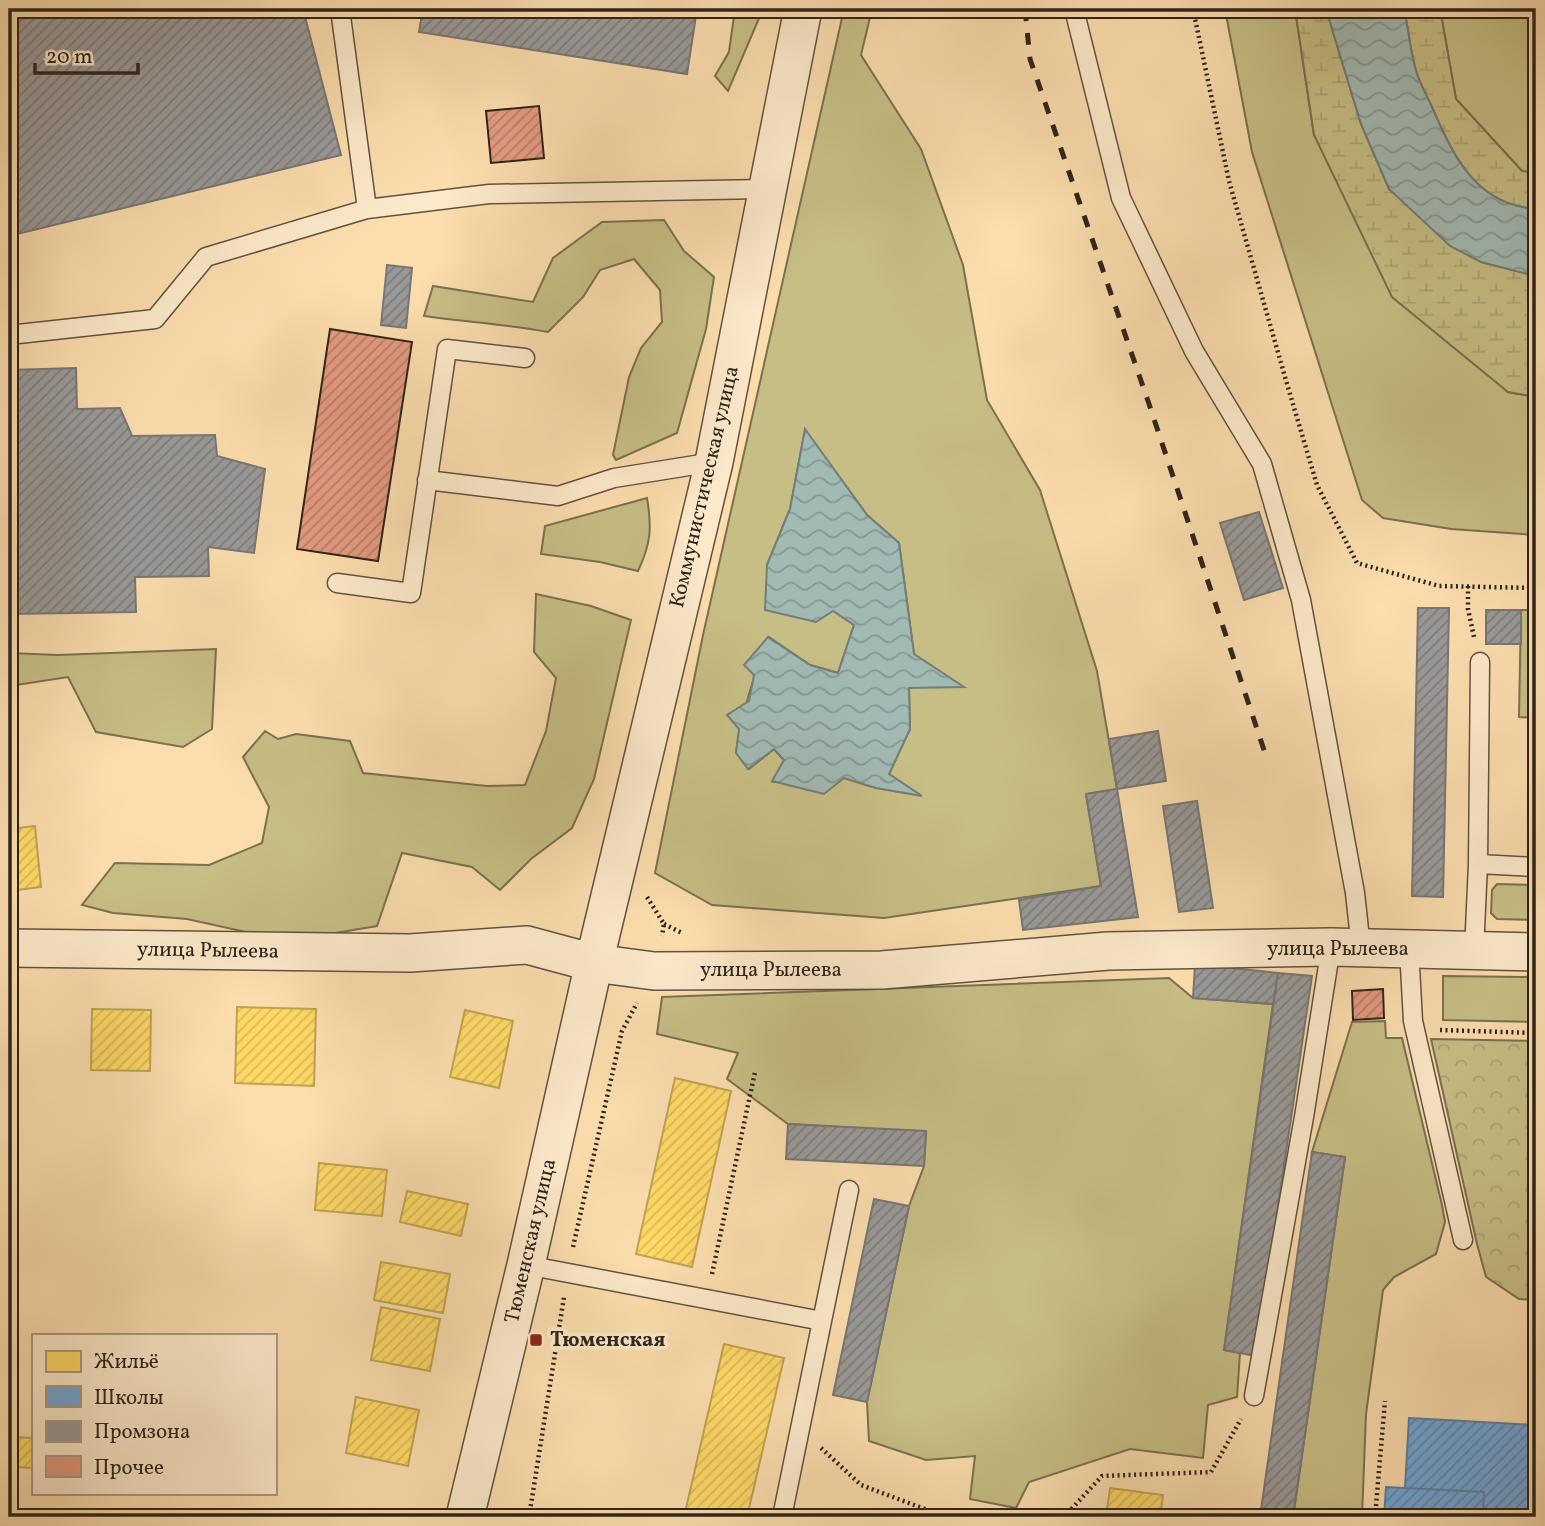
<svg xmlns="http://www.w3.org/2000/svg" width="1545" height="1526" font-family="Vollkorn,serif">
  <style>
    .green { fill: #c7be85; stroke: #7a7150; stroke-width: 2; fill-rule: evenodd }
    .wetland { fill: url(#wetland-marsh); stroke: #7a7150; stroke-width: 2 }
    .park { fill: url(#park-crowns); stroke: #7a7150; stroke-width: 2 }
    .water { fill: url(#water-waves); stroke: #747e77; stroke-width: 2 }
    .homes { fill: url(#homes-hatch); stroke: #c0a350; stroke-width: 2 }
    .schools { fill: url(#schools-hatch); stroke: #5c80a2; stroke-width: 2 }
    .industry { fill: url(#industry-hatch); stroke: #797673; stroke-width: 2 }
    .building { fill: url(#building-hatch); stroke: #2e241b; stroke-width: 2 }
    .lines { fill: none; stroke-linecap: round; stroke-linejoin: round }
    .service-casing { stroke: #615240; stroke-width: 21 }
    .minor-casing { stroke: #615240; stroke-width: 40 }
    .path { stroke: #2e241b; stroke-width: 4.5; stroke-dasharray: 2 3.5; stroke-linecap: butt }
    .service { stroke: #fce9ca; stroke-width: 18 }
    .minor { stroke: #fce9ca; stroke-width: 37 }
    .rail { stroke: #2e241b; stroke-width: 5; stroke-dasharray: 12 12; stroke-linecap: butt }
    .poi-dot { fill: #8f2418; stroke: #fce9ca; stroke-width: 2.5 }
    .labels { text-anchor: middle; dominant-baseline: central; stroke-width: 7; stroke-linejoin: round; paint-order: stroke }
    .street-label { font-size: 21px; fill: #2e241b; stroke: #fce9ca }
    .poi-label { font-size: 21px; font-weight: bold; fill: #2e241b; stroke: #fce9ca; text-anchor: start }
  </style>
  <defs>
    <pattern id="wetland-marsh" width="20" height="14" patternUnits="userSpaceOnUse" patternTransform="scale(1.75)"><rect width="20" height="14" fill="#c7be85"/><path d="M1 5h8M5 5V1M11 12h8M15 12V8" fill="none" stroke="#aba372"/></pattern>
    <pattern id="park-crowns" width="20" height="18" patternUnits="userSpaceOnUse" patternTransform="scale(1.75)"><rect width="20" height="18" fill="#c7be85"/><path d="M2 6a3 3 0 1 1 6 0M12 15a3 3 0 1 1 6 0" fill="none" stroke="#aba372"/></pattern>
    <pattern id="water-waves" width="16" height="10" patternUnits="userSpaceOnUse" patternTransform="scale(1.75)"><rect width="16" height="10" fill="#a2bab4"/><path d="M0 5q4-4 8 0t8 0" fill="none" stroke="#849792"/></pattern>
    <pattern id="homes-hatch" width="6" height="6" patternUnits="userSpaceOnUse" patternTransform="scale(1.75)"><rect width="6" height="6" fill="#ffd966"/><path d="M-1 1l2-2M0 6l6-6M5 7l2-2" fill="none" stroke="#dbba58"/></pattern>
    <pattern id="schools-hatch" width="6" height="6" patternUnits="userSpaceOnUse" patternTransform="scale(1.75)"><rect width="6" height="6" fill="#6fa8dc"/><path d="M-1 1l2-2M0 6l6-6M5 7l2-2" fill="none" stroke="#5c89b2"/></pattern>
    <pattern id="industry-hatch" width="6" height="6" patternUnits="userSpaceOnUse" patternTransform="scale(1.75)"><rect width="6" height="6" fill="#999"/><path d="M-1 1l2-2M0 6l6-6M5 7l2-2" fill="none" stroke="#7d7d7c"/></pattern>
    <pattern id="building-hatch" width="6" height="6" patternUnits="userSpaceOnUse" patternTransform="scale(1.75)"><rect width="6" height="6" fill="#e49980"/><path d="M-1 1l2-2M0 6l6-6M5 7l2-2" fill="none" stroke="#b97d68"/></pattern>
  </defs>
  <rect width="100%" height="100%" fill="#fbddae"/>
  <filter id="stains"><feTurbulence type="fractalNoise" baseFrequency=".00286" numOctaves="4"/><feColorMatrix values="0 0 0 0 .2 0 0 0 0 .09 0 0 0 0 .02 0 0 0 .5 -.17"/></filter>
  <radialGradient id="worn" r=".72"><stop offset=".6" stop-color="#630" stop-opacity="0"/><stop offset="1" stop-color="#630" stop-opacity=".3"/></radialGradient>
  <path class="green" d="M735,9H763L728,91L715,76L729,52Z
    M844,9H872L861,55L921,149L963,265L987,400L1040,490L1097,671L1117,789L1086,794L1101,886L884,918L712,905L655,873L703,635ZM805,430L867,515L899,543L914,654L963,687H909L910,729L889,774L920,795L876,788L844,778L773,782L784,760L774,749L749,769L736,753C740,715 755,673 769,637L810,665L838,673L854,625L767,565L790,509Z
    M1225,9H1295L1314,135L1508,392L1536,397V535L1451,529L1383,518L1362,500L1252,152Z
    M1444,9H1529L1536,91V173L1522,171L1456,99L1442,20Z
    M664,220L684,251L714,277L706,329L677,433L616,460L613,455L629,377L641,348L662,322L660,290L634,259L600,270L583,297L548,332C507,324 465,322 424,316L433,286L533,302L553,258L602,222Z
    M647,498C652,527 651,544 638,571L600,562L541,554L545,526Z
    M536,594L591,606L631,620L594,779L572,828L531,859L500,890L472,867L402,853L377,926L287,941L187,919L113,913L82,905L115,863L209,865L262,843L269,807L243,757L265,731L278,739L296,734L350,741L363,773L487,786L525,785L546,731L556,678L534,652Z
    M1521,610H1536V718L1519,717Z
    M216,649L212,729L183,747L96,732L68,677L9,686V653L58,655Z
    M1497,884L1536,885V920L1497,919L1491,913L1492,890Z
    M1443,976L1536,977V1022L1443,1020Z
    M1169,978L1193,998L1273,1004L1224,1350L1240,1353L1237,1397L1208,1405L1203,1458L1130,1449L1029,1482L1016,1508L970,1499L975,1456L926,1460L869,1441L867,1402L909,1206L924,1166L926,1132L788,1124L727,1079L738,1053L657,1034L662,997Z
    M1385,1021L1386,1038H1402L1442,1205L1445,1222L1436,1254L1394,1277L1383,1290L1366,1414L1362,1517H1293L1345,1157L1312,1152L1352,1022Z"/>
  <path class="wetland" d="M1295,9H1326L1361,124L1389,189L1481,262L1536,276V397L1508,392L1392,297L1314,135Z
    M1404,9H1444L1442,20L1456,99L1522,171L1536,173V209C1476,205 1453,156 1432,107C1426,94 1418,81 1415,67C1410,48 1408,28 1404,9Z"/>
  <path class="park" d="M1431,1039L1536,1041V1300L1519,1299L1486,1277L1477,1244Z"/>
  <path class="water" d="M1326,9H1404C1408,28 1410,48 1415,67C1418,81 1426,94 1432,107C1453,156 1476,205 1536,209V276L1481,262L1450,246L1389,189L1361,124Z
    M805,429L867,515L899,543L914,654L964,687L909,688L910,729L889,774L922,796L876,788L844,778L824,794L772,781L784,760L774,749L748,769L736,753L739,729L727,715L749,701L754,675L744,665L768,637L810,665L838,673L854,625L833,611L816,622L765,610L767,565L790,509Z"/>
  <path class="homes" d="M1531,749H1536V819H1528Z
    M35,826L41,887L9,891V829Z
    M237,1007L316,1009L314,1086L235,1083Z
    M92,1009L151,1010L150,1071L91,1070Z
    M465,1010L513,1021L499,1088L450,1077Z
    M675,1078L731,1091L692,1267L636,1254Z
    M319,1163L387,1170L382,1216L315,1210Z
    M407,1191L468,1204L461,1236L400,1222Z
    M381,1262L450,1274L443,1313L374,1300Z
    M381,1307L440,1319L430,1371L371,1360Z
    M724,1344L784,1358L747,1517H684Z
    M356,1397L419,1410L408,1466L346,1453Z
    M15,1437L33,1438V1468L14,1467Z
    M1110,1488L1163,1495L1160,1517H1106Z"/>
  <path class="schools" d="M1409,1418L1536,1425V1517H1483L1484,1492L1405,1488Z
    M1386,1487L1484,1492L1483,1517H1384Z"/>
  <path class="industry" d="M9,9H303L341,155L9,236Z
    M423,9H697L687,74L419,32Z
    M387,265L412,268L406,328L381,325Z
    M76,368L77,409L120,408L132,436L215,435L217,456L265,469L254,553L208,547L209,576L135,577L136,612L9,614V370Z
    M1259,512L1283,588L1244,600L1220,523Z
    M1418,608H1449L1443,897L1412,896Z
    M1486,610H1521V644H1486Z
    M1158,731L1166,781L1117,789L1109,739Z
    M1117,789L1138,917L1023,930L1019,900L1101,886L1086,794Z
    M1197,801L1213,908L1179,912L1163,806Z
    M1195,964L1278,973L1273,1004L1193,998Z
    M1278,973L1312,976L1256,1356L1224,1350Z
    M788,1124L926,1131L924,1166L786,1159Z
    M1312,1152L1345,1157L1293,1517H1260Z
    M874,1199L909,1206L867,1402L833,1395Z"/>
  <path class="building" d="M539,106L544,158L491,163L486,111Z
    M330,329L412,342L378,561L297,549Z
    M1383,989L1384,1018L1353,1020L1352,991Z"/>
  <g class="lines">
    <defs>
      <path id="service" d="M340,9L367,209
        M1074,9L1121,198L1194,351L1262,464L1301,600L1355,893L1361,948
        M9,335L155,319L206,257L367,209L489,194L768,189
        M427,480L558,496L614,478L714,462
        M337,583L411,593L447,349L525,358
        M1478,864L1536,867
        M1409,949L1413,1021L1463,1240
        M1474,951L1478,864L1480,662
        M526,1265L822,1321L782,1517
        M822,1321L849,1190
        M1254,1396L1304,1117L1331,947"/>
      <path id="minor" d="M9,948L410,953L527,945L594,963L654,971L882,970L1108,951L1331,947L1536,952
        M465,1517L526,1265L594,963L714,462L803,9"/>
    </defs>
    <use href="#service" class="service-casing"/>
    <use href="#minor" class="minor-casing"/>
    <path class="path" d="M1193,9L1229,181L1287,384L1317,485L1357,563L1439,586L1536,588
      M1468,586V609L1474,637
      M647,897L664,924L662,936
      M664,924L682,933
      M1440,1030L1536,1033
      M573,1247L622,1031L637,1003
      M712,1274L755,1072
      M821,1448L861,1485L946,1517
      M529,1517L564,1297
      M1064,1517L1102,1476L1211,1472L1241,1419
      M1375,1517L1385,1401"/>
    <use href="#service" class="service"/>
    <use href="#minor" class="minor"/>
    <path class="rail" d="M1025,9L1030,59L1148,401L1267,759"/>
  </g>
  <rect class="poi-dot" x="529" y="1333" width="14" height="14" rx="3.5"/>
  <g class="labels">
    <g class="street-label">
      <text transform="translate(705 487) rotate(-77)">Коммунистическая улица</text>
      <text x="1338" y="949">улица Рылеева</text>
      <text transform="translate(208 951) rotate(1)">улица Рылеева</text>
      <text x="771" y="970">улица Рылеева</text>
      <text transform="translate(531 1241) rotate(-77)">Тюменская улица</text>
    </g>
    <g class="poi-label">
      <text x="550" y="1340">Тюменская</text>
    </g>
  </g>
  <rect width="1545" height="1526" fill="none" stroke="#fbddae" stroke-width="35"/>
  <rect x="10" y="10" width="1524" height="1505" fill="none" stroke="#2e241b" stroke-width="3.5"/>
  <rect x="18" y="18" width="1510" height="1491" fill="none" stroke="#2e241b" stroke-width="2"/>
  <rect x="32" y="1334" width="245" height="161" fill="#fce9ca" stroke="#aa9a84" stroke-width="2"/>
  <rect x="46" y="1351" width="35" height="21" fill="#ffd966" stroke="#aa9a84" stroke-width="2"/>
  <text x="94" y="1368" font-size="21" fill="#2e241b">Жильё</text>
  <rect x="46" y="1386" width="35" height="21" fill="#6fa8dc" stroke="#aa9a84" stroke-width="2"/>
  <text x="94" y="1404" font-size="21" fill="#2e241b">Школы</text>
  <rect x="46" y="1421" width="35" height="21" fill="#999999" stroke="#aa9a84" stroke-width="2"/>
  <text x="94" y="1438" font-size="21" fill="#2e241b">Промзона</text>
  <rect x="46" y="1456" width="35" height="21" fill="#e49980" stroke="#aa9a84" stroke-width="2"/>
  <text x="94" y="1474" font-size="21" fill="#2e241b">Прочее</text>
  <path d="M35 63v10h103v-10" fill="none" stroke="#2e241b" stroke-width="3.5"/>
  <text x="46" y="63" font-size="21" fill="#2e241b" stroke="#fce9ca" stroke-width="5" paint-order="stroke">20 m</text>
  <rect width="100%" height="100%" filter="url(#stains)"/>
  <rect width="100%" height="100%" fill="url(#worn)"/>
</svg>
